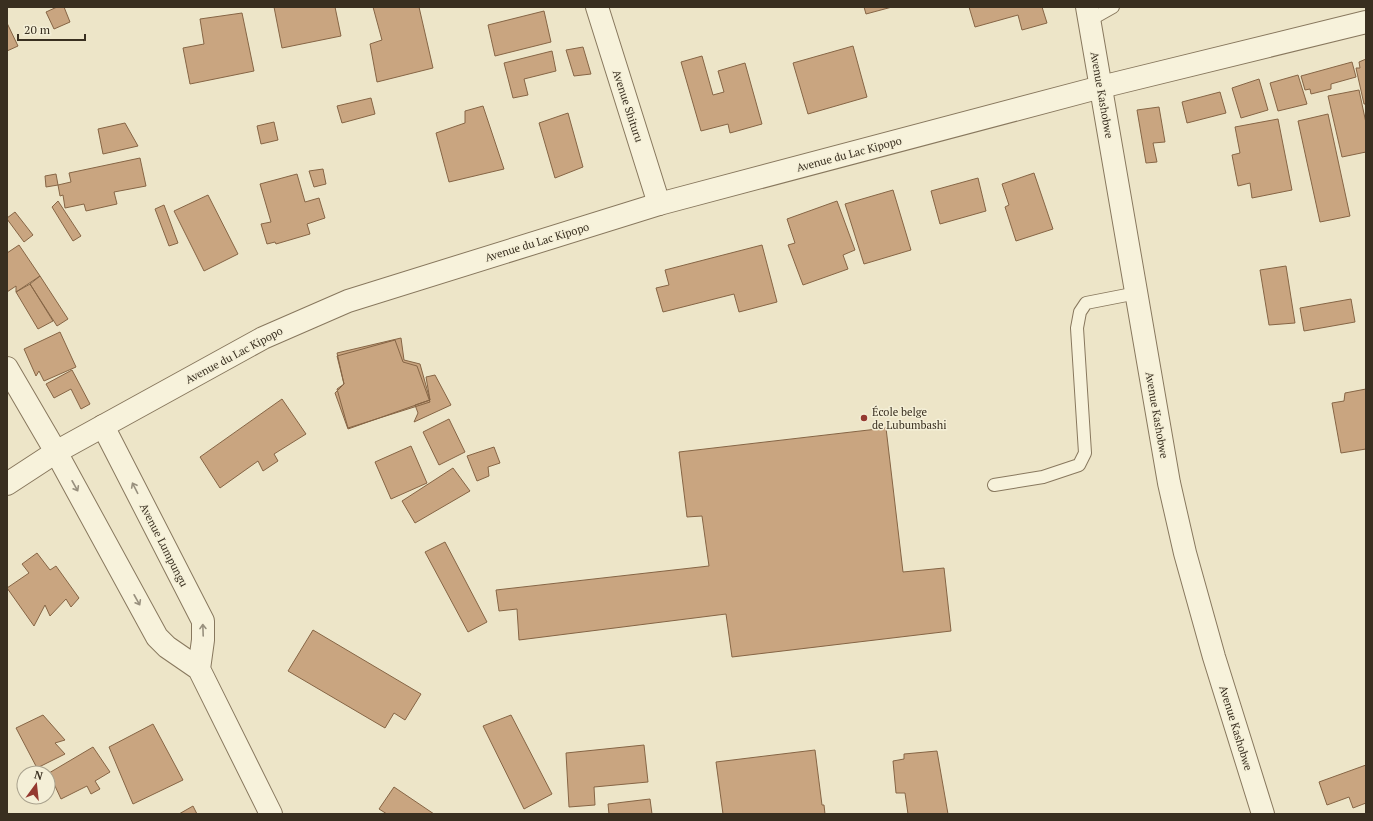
<svg xmlns="http://www.w3.org/2000/svg" width="1373" height="821" font-family="'PT Serif',serif">
  <style>
    .building { fill: #c9a580; stroke: #866545 }
    .lines { fill: none; stroke-linecap: round; stroke-linejoin: round }
    .service-casing { stroke: #88785e; stroke-width: 14 }
    .minor-casing { stroke: #88785e; stroke-width: 24 }
    .tertiary-casing { stroke: #88785e; stroke-width: 24 }
    .service { stroke: #f7f2db; stroke-width: 12 }
    .minor { stroke: #f7f2db; stroke-width: 22 }
    .tertiary { stroke: #f7f2db; stroke-width: 22 }
    .oneway { stroke: #98907e }
    .poi-dot { fill: #943930; stroke: #f4efd7; stroke-width: 1.5 }
    .labels { text-anchor: middle; dominant-baseline: central; stroke-width: 3; stroke-linejoin: round; paint-order: stroke }
    .street-label { font-size: 11px; fill: #392f20; stroke: #f4efd7 }
    .poi-label { font-size: 11px; fill: #392f20; stroke: #f4efd7; text-anchor: start }
  </style>
  <rect width="100%" height="100%" fill="#ede5c8"/>
  <path class="building" d="M57,7H64L70,22L54,29L46,12Z
    M274,7H335L341,36L282,48Z
    M373,7H419L433,68L377,82L370,44L382,40Z
    M864,7H892L866,14Z
    M969,7H1042L1047,23L1022,30L1018,15L975,27Z
    M544,11L551,42L495,56L488,25Z
    M242,13L254,71L190,84L183,48L204,44L200,19Z
    M7,23L18,46L7,51Z
    M853,46L867,97L808,114L793,63Z
    M583,47L591,74L574,76L566,50Z
    M552,51L556,71L524,79L528,95L513,98L504,63Z
    M702,56L713,95L724,92L718,71L745,63L762,124L730,133L728,124L701,131L681,62Z
    M1366,59V104H1364L1356,68H1360L1359,62Z
    M1352,62L1356,77L1331,84V89L1311,94L1310,89L1305,90L1301,76Z
    M1298,75L1307,104L1278,111L1270,83Z
    M1259,79L1268,110L1241,118L1232,88Z
    M1359,90L1366,123V152L1342,157L1328,96Z
    M1220,92L1226,113L1187,123L1182,102Z
    M371,98L375,114L342,123L337,106Z
    M483,106L504,169L449,182L436,133L465,123V111Z
    M1159,107L1165,142L1153,143L1157,162L1146,163L1137,110Z
    M568,113L583,167L555,178L539,123Z
    M1328,114L1350,216L1320,222L1298,121Z
    M1278,119L1292,190L1252,198L1250,183L1238,186L1232,155L1240,153L1235,127Z
    M274,122L278,140L261,144L257,126Z
    M125,123L138,146L103,154L98,129Z
    M140,158L146,186L114,192L117,204L86,211L84,204L65,208L63,195L60,196L58,185L71,182L69,173Z
    M323,169L326,184L314,187L309,171Z
    M1034,173L1053,229L1016,241L1005,207L1009,205L1002,184Z
    M56,174L58,185L46,187L45,176Z
    M297,174L305,202L319,198L325,218L307,224L310,234L276,244L275,242L267,244L261,224L271,222L260,184Z
    M978,178L986,211L940,224L931,191Z
    M893,190L911,250L864,264L845,204Z
    M208,195L238,254L204,271L174,211Z
    M58,201L81,236L73,241L52,207Z
    M837,201L855,250L843,255L848,269L803,285L788,245L795,243L787,219Z
    M164,205L178,243L169,246L155,209Z
    M15,212L33,235L24,242L7,219V218Z
    M19,245L40,276L16,292V286L7,292V253Z
    M762,245L777,302L739,312L734,294L663,312L656,288L669,285L665,270Z
    M1286,266L1295,323L1269,325L1260,270Z
    M40,276L68,319L57,326L30,284Z
    M30,284L53,321L38,329L16,292Z
    M1351,299L1355,322L1304,331L1300,308Z
    M60,332L76,367L44,381L39,371L36,376L24,349Z
    M401,338L404,360L420,364L430,400L348,429L335,393L344,384L337,353Z
    M395,340L403,362L417,366L430,402L348,428L337,389L344,384L337,356Z
    M72,370L90,404L81,409L71,389L54,398L46,384Z
    M435,375L451,405L414,422L418,413L415,405L430,400L426,377Z
    M1366,389V449L1341,453L1332,403L1344,401L1345,393Z
    M282,399L306,434L274,454L278,461L263,471L258,461L220,488L200,457Z
    M449,419L465,452L439,465L423,432Z
    M886,428L903,572L944,568L951,631L732,657L726,614L519,640L517,609L499,611L496,590L709,566L702,516L687,517L679,452Z
    M411,446L427,483L391,499L375,462Z
    M494,447L500,463L488,467L489,476L477,481L467,456Z
    M453,468L470,491L415,523L402,501Z
    M445,542L487,622L468,632L425,552Z
    M37,553L50,570L56,566L79,598L71,607L66,599L50,616L45,605L34,626L7,588L29,573L22,564Z
    M313,630L421,694L405,720L394,713L385,728L288,671Z
    M43,715L65,740L55,743L65,754L37,768L16,728Z
    M511,715L552,794L524,809L483,726Z
    M153,724L183,780L133,804L109,747Z
    M644,745L648,782L594,787L595,805L569,807L566,753Z
    M93,747L110,772L95,781L100,789L91,794L87,786L61,799L49,773Z
    M815,750L822,805H824L825,814H723L716,762Z
    M937,751L948,814H908L905,793H896L893,761L904,759V754Z
    M1366,765V803L1353,808L1349,797L1327,805L1319,782Z
    M394,787L434,814H387L379,809Z
    M650,799L652,814H609L608,804Z
    M193,806L197,814H179Z"/>
  <g class="lines">
    <defs>
      <path id="service" d="M1090,20L1113,7
        M994,485L1043,477L1079,465L1085,453L1077,328L1080,312L1086,303L1137,293"/>
      <path id="minor" d="M597,7L659,204
        M1087,7L1169,483L1185,553L1214,657L1263,814
        M7,368L56,452L157,637L167,647L199,669L271,814
        M103,426L203,621V640L199,669"/>
      <path id="tertiary" d="M7,484L56,452L263,338L348,301L659,204L1101,87L1366,22"/>
    </defs>
    <use href="#service" class="service-casing"/>
    <use href="#minor" class="minor-casing"/>
    <use href="#tertiary" class="tertiary-casing"/>
    <use href="#service" class="service"/>
    <use href="#minor" class="minor"/>
    <use href="#tertiary" class="tertiary"/>
  </g>
  <defs><path id="oneway-shaft" d="M-6 0H5M1.5-3L5.5 0L1.5 3" fill="none" stroke-width="1.6" stroke-linecap="round" stroke-linejoin="round"/></defs>
  <g class="oneway">
    <use href="#oneway-shaft" transform="translate(75 486) rotate(61)"/>
    <use href="#oneway-shaft" transform="translate(135 488) rotate(-117)"/>
    <use href="#oneway-shaft" transform="translate(137 600) rotate(61)"/>
    <use href="#oneway-shaft" transform="translate(203 630) rotate(-92)"/>
  </g>
  <circle class="poi-dot" cx="864" cy="418" r="4"/>
  <g class="labels">
    <g class="street-label">
      <text transform="translate(1102 95) rotate(80)">Avenue Kashobwe</text>
      <text transform="translate(628 106) rotate(72)">Avenue Shituru</text>
      <text transform="translate(849 154) rotate(-15)">Avenue du Lac Kipopo</text>
      <text transform="translate(537 242) rotate(-17)">Avenue du Lac Kipopo</text>
      <text transform="translate(234 355) rotate(-28)">Avenue du Lac Kipopo</text>
      <text transform="translate(1157 415) rotate(80)">Avenue Kashobwe</text>
      <text transform="translate(164 545) rotate(63)">Avenue Lumpungu</text>
      <text transform="translate(1236 728) rotate(73)">Avenue Kashobwe</text>
    </g>
    <g class="poi-label">
      <text x="872" y="412">École belge<tspan x="872" dy="13">de Lubumbashi</tspan></text>
    </g>
  </g>
  <rect width="1373" height="821" fill="none" stroke="#392f20" stroke-width="16"/>
  <g transform="translate(36 785) rotate(15)"><circle r="19" fill="#f4efd7" stroke="#a9a28e"/>
  <path d="M0-3L7 15L0 10L-7 15Z" fill="#943930"/>
  <text y="-6" font-size="11" font-weight="bold" text-anchor="middle" fill="#392f20">N</text>
  </g>
  <path d="M18 34v6h67v-6" fill="none" stroke="#392f20" stroke-width="2"/>
  <text x="24" y="34" font-size="12" fill="#392f20" stroke="#f4efd7" stroke-width="3" paint-order="stroke">20 m</text>
</svg>
